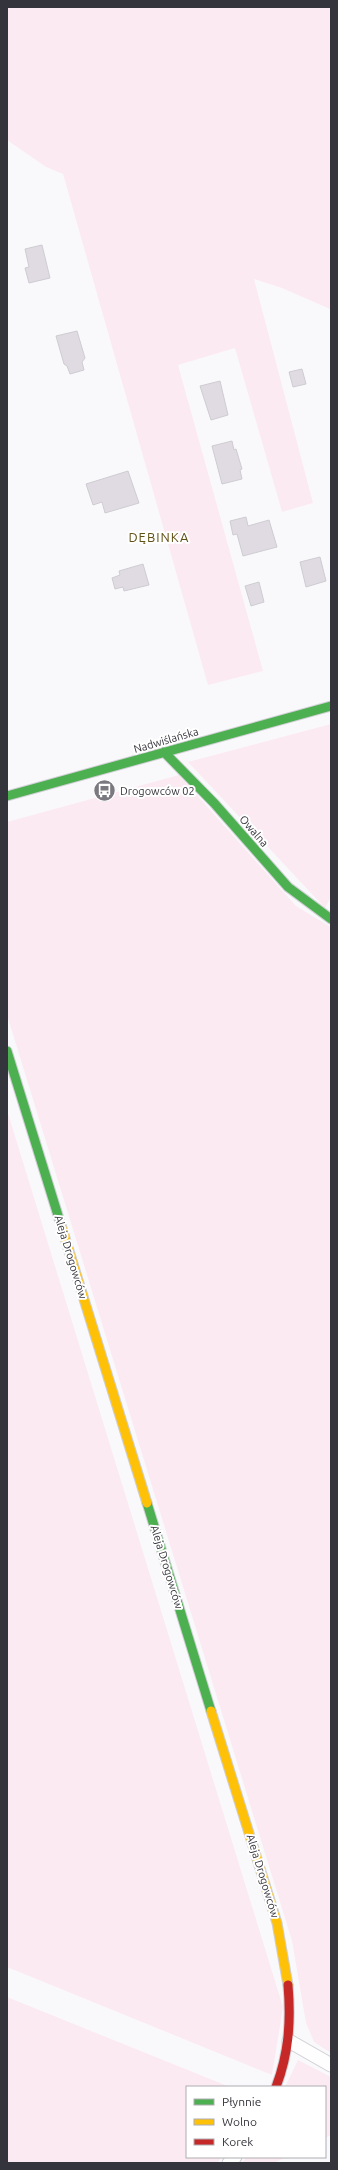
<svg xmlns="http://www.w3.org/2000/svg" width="338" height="2170" font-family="Ubuntu,sans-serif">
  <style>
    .green { fill: #fceaf2 }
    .building { fill: #e0dbe3; stroke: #ceccd0 }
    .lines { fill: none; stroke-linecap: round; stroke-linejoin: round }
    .street-casing { stroke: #cfcfd4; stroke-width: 15 }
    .fast-casing { stroke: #cfcfd4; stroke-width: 11 }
    .slow-casing { stroke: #cfcfd4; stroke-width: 11 }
    .jam-casing { stroke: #cfcfd4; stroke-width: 11 }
    .street { stroke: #fefeff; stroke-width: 13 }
    .fast { stroke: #4caf50; stroke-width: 9 }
    .slow { stroke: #ffc107; stroke-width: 9 }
    .jam { stroke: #c62828; stroke-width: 9 }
    .labels { text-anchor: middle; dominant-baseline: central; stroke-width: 4; stroke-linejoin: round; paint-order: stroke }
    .street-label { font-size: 11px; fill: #34343c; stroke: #fff }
    .poi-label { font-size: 11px; fill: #34343c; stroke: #fff; text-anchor: start }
    .quarter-label { font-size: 13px; letter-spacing: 1px; fill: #5f5113; stroke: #fff }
  </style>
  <rect width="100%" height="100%" fill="#f9f9fc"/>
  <path class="green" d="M7,7H331V313L330,309L282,288L254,279L313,503L282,512L235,348L178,365L263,671L208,685L63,174L46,167L7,140Z
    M331,724V897L325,908L188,762Z
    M179,775L296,906L331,927V2053L314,2042L306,2023L292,1941L7,1015V822Z
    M7,1110L283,2007L272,2075L7,1967Z
    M7,1997L230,2087H187V2157H222L217,2163H7Z
    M298,2060L331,2077V2135L325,2138V2087H285Z
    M247,2157H286L274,2163H241Z"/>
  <path class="building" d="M42,245L50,278L29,283L25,268L29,267L25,249Z
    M77,331L85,358L82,362L84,370L70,374L67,366L64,364L56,336Z
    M302,369L306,384L293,387L289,372Z
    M220,381L228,415L211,420L200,386Z
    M232,441L234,450L236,449L242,469L240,470L242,479L222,484L212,446Z
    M128,471L139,503L105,513L102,502L93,505L86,484Z
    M246,517L248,526L269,520L277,547L243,556L237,534L233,535L230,521Z
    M320,557L326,581L306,587L300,562Z
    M143,564L149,585L124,591L123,587L115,589L112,578L120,575L119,571Z
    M259,582L264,602L251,606L245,586Z"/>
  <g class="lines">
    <defs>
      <path id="street" d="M289,2041L331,2065
        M229,2163L235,2157"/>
      <path id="fast" d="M164,752L214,803L288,887L331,919
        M7,796L331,706
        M7,1051L61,1225
        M147,1503L211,1711"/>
      <path id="slow" d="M61,1225L147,1503
        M211,1711L277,1923L288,1985"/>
      <path id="jam" d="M276,2087C289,2053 291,2021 288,1985"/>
    </defs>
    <use href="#street" class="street-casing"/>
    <use href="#fast" class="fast-casing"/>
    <use href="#slow" class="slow-casing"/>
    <use href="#jam" class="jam-casing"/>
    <use href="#street" class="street"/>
    <use href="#fast" class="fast"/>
    <use href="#slow" class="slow"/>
    <use href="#jam" class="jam"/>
  </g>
  <defs>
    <symbol id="bus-disc" viewBox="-11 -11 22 22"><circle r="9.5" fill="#79797f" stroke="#fff"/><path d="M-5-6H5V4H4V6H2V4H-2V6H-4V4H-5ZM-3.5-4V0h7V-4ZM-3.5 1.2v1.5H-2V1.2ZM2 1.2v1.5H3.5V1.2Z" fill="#fff"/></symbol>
  </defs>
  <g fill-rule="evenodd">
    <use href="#bus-disc" x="92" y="778" width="25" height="25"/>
  </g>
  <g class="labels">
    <g class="street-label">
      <text transform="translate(166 740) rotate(-16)">Nadwiślańska</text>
      <text transform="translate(254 831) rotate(49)">Owalna</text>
      <text transform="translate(71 1257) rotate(73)">Aleja Drogowców</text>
      <text transform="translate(167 1567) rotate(73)">Aleja Drogowców</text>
      <text transform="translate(263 1876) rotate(73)">Aleja Drogowców</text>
    </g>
    <g class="poi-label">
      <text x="120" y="791">Drogowców 02</text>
    </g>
    <g class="quarter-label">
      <text x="159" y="537">DĘBINKA</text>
    </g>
  </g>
  <rect width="338" height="2170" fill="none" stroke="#34343c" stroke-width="16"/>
  <rect x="186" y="2086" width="140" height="72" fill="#ffffff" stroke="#aeaeb1"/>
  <rect x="194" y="2099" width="20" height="6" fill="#4caf50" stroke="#aeaeb1"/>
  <text x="222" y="2106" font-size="12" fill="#34343c">Płynnie</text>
  <rect x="194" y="2119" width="20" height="6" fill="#ffc107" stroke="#aeaeb1"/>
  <text x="222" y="2126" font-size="12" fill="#34343c">Wolno</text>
  <rect x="194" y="2139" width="20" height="6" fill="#c62828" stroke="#aeaeb1"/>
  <text x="222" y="2146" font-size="12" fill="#34343c">Korek</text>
</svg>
